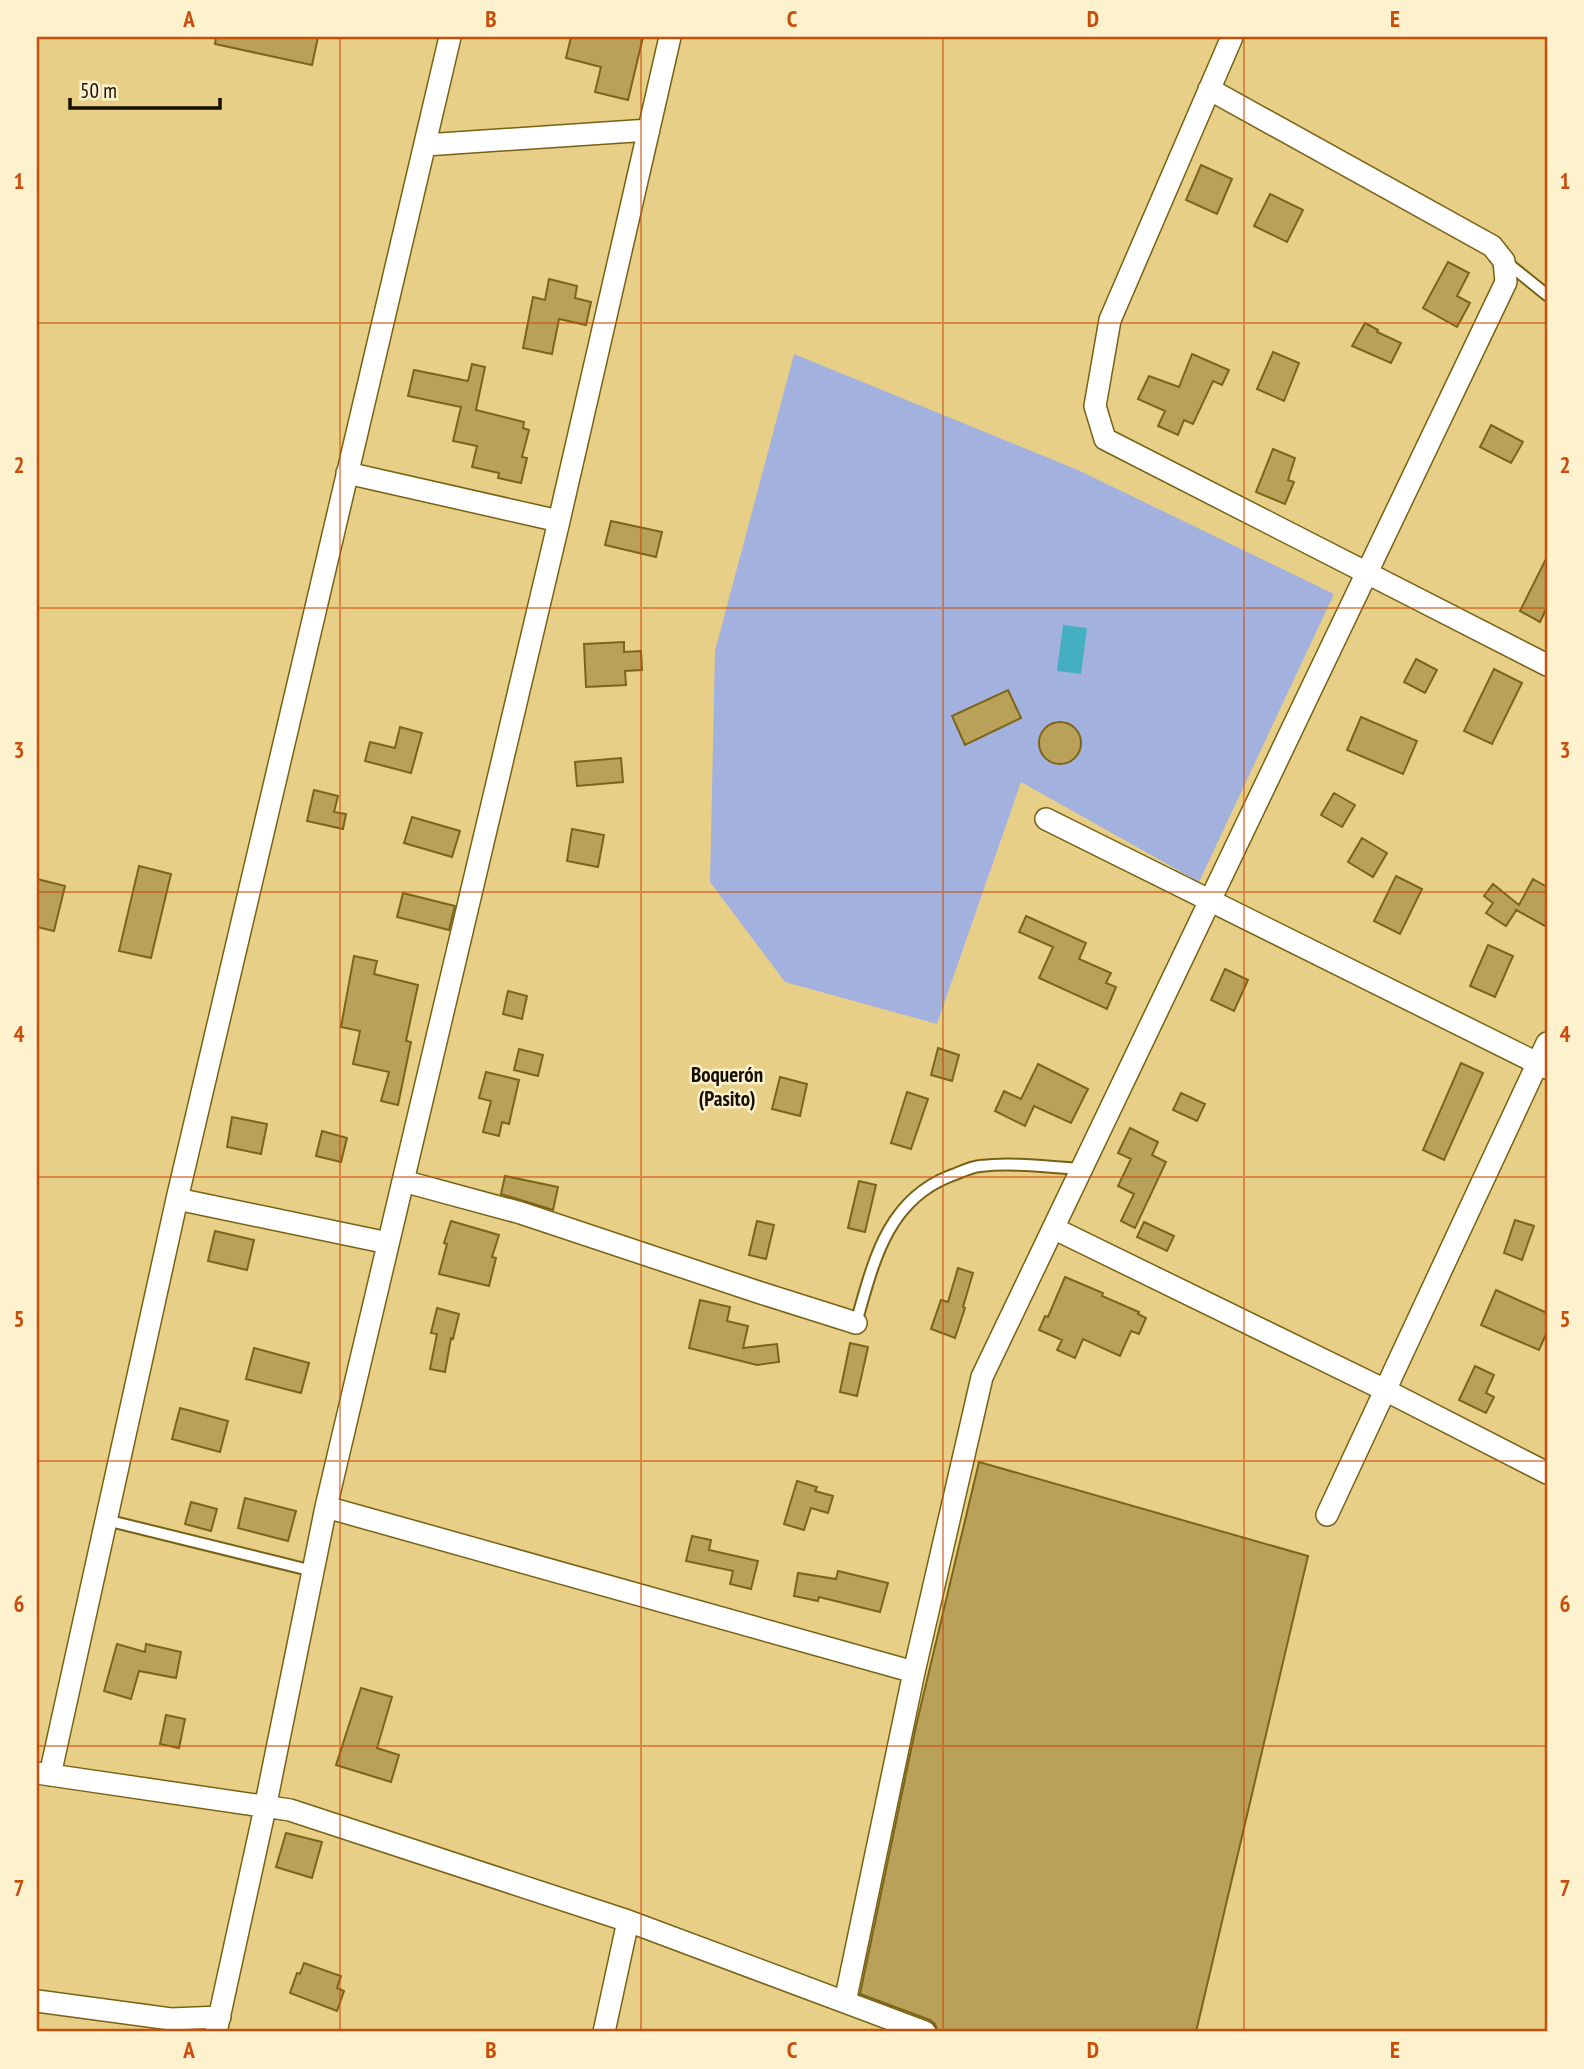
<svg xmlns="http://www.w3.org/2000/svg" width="1584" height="2069" font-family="'PT Sans Narrow',sans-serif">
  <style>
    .green { fill: #a3b1df }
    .water { fill: #45afc2 }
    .building { fill: #b9a15a; stroke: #7c6519; stroke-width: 2 }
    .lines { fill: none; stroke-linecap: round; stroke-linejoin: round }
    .service-casing { stroke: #786114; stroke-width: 14 }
    .minor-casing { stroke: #786114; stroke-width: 24 }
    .service { stroke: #fff; stroke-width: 10 }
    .minor { stroke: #fff; stroke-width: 21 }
    .grid { fill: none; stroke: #c84e0a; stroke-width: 2; stroke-opacity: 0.55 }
    .labels { text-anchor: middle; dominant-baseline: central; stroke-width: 5; stroke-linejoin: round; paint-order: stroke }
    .neighbourhood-label { font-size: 21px; font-weight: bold; fill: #160f00; stroke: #fdf1ce }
    .neatline { fill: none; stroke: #c84e0a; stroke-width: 2.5 }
    .grid-label { font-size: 23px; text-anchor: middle; font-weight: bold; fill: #c84e0a }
  </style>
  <rect width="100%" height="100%" fill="#e8cf87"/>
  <path class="green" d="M794,354L1078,470L1334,594L1199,882L1021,782L937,1024L785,982L710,882L715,651Z"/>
  <path class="water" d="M1063,625L1087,628L1081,674L1057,671Z"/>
  <path class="building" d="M216,37H318L312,65L215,44Z
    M571,37H643L628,100L595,92L601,67L566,58Z
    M1201,165L1232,179L1217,214L1186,200Z
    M1270,194L1303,210L1287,242L1254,226Z
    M1448,262L1469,273L1457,296L1470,303L1457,327L1423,308Z
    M549,279L577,286L575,298L591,302L586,325L559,319L552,354L523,348L533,297L545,300Z
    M1365,323L1378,330L1377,332L1401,343L1391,363L1352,346Z
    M1273,352L1299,363L1284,401L1257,389Z
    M1192,354L1229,370L1222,385L1213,381L1193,424L1184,420L1178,435L1158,426L1165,411L1138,399L1149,376L1179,387Z
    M472,364L485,367L476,410L524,422L523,428L529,430L522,457L527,458L521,483L498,478L499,473L472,467L477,446L453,441L461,407L408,396L414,370L468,381Z
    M1491,425L1523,442L1511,463L1480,447Z
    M1273,449L1295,458L1288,480L1294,482L1285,504L1256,492Z
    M611,521L662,532L656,557L605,545Z
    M1547,557V607L1540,622L1520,611Z
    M624,642V652L641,651L642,670L625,671L626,685L586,687L584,644Z
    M1416,659L1437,670L1425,693L1404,682Z
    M1494,669L1522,683L1492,744L1464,731Z
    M1008,690L1021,718L965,745L952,716Z
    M1361,717L1417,741L1403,774L1347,750Z
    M1039 743a21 21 0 1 1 42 0a21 21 0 1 1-42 0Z
    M400,727L422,733L411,773L365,761L370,742L395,748Z
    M621,758L623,782L577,786L575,762Z
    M314,790L338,796L334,812L346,814L343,829L307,821Z
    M1334,793L1355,805L1342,827L1321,815Z
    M412,817L460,831L452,857L404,843Z
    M572,829L604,835L598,867L567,861Z
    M1362,838L1387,853L1373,877L1348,862Z
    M139,866L171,874L151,958L119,951Z
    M1396,876L1422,889L1400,934L1374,921Z
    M37,879L65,886L54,931L37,927Z
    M1533,879L1547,887V927L1516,910L1517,909L1506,926L1486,913L1493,903L1484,896L1493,884L1519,905Z
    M403,893L455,906L449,930L397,917Z
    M1026,916L1086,943L1079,959L1111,973L1106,983L1116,987L1107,1009L1039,978L1053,947L1019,932Z
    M1488,945L1513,956L1495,997L1470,986Z
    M354,956L377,961L374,974L418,985L406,1041L411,1042L398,1105L381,1101L389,1072L353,1064L360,1031L341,1027Z
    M1225,969L1248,980L1234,1011L1211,1000Z
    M508,991L527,996L522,1019L503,1014Z
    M938,1048L959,1055L952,1081L931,1075Z
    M519,1049L543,1055L538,1076L514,1070Z
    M1461,1063L1483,1073L1444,1160L1423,1150Z
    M1038,1064L1088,1089L1071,1123L1034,1106L1025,1126L995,1111L1004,1091L1021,1099Z
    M486,1072L519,1080L509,1124L502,1122L499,1136L483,1132L491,1101L479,1098Z
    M780,1077L807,1084L800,1116L772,1109Z
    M907,1092L928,1099L911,1149L891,1143Z
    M1181,1093L1205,1104L1197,1121L1173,1110Z
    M232,1117L267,1124L261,1154L227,1147Z
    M1130,1128L1158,1142L1152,1155L1166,1162L1135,1228L1121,1221L1134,1194L1118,1186L1131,1159L1118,1153Z
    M322,1131L347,1138L341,1162L316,1156Z
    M505,1176L558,1187L553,1210L501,1194Z
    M859,1181L876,1185L865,1232L848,1228Z
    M1515,1220L1534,1226L1522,1260L1504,1253Z
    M451,1221L499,1235L492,1257L496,1258L489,1286L439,1274L447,1244L444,1243Z
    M757,1221L774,1225L766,1259L749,1255Z
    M1144,1222L1174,1236L1167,1251L1137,1237Z
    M215,1231L254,1240L247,1270L208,1261Z
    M958,1268L973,1273L963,1307L965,1308L955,1338L931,1329L941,1300L948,1302Z
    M1065,1277L1103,1293L1102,1296L1139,1312L1138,1314L1146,1318L1139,1334L1131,1331L1120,1356L1083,1339L1075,1358L1057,1350L1062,1340L1039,1330L1045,1316L1048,1317Z
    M1496,1290L1547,1313V1332L1539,1350L1481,1325Z
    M700,1300L730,1307L727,1321L748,1326L743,1348L777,1344L779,1362L757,1365L689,1348Z
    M437,1308L459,1314L453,1339L451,1338L445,1372L430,1369L437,1334L431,1333Z
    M850,1343L868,1347L857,1396L840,1392Z
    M254,1348L309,1363L301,1393L246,1379Z
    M1475,1366L1494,1375L1486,1393L1494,1397L1486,1413L1459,1400Z
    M180,1408L228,1421L220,1452L172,1439Z
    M979,1462L1308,1556L1196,2032H938L935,2024L930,2020L860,1994L916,1726Z
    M797,1481L817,1487L815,1491L833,1496L828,1513L811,1508L804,1530L784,1524Z
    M245,1498L296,1511L288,1541L238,1528Z
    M191,1502L217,1509L211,1531L185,1524Z
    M692,1536L711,1540L709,1550L758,1561L751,1589L730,1584L733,1571L686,1561Z
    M838,1571L888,1583L880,1612L819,1597L818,1601L794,1596L798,1573L836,1579Z
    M117,1644L145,1652L146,1644L181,1652L176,1678L139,1671L131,1699L104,1691Z
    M361,1688L392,1697L377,1748L399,1755L391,1782L336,1765Z
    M166,1715L185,1719L179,1748L160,1744Z
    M286,1833L322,1842L312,1878L276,1867Z
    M304,1963L341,1976L337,1988L344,1991L337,2011L290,1993L297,1973L300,1974Z"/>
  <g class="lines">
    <defs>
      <path id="service" d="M1506,262L1547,295
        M856,1323C873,1264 886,1201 950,1176C959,1173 970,1167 980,1166C1013,1162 1048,1167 1081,1169
        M106,1520L313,1571"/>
      <path id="minor" d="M1232,37L1110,320L1095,406L1105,439L1547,665
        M425,145L649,130
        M347,473L559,521
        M1046,819L1547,1068
        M403,1181L521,1213L761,1293L856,1323
        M177,1199L388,1243
        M1053,1228L1385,1390L1547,1473
        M326,1507L914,1672
        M1327,1515L1547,1043
        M37,1773L290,1810L628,1921L925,2032
        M50,1775L177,1199L450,37
        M37,2001L171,2019L220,2017
        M845,2002L914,1672L982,1377L1506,282L1504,261L1492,246L1209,89
        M216,2032L265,1808L326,1507L559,521L670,37
        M604,2032L628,1921"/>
    </defs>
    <use href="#service" class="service-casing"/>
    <use href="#minor" class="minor-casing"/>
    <use href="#service" class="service"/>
    <use href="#minor" class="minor"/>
  </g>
  <path class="grid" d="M340,37V2032M641,37V2032M943,37V2032M1244,37V2032M37,323H1547M37,608H1547M37,892H1547M37,1177H1547M37,1461H1547M37,1746H1547"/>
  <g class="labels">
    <g class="neighbourhood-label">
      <text x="727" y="1074">Boquerón<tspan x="727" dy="24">(Pasito)</tspan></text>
    </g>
  </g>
  <rect width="1584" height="2069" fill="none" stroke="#fdf1ce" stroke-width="77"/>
  <path d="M70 98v10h150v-10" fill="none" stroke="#160f00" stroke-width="3.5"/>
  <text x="80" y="98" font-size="21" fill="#160f00" stroke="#fdf1ce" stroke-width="5" paint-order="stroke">50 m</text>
  <rect x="38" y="38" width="1508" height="1992" class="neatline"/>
  <g class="grid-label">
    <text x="189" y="27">A</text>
    <text x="491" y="27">B</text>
    <text x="792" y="27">C</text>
    <text x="1093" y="27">D</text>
    <text x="1395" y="27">E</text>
    <text x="19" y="189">1</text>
    <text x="1565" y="189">1</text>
    <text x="19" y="473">2</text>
    <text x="1565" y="473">2</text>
    <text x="19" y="758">3</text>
    <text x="1565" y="758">3</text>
    <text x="19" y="1042">4</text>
    <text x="1565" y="1042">4</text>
    <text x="19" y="1327">5</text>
    <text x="1565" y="1327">5</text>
    <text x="19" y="1612">6</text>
    <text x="1565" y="1612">6</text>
    <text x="19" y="1896">7</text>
    <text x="1565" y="1896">7</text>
    <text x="189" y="2058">A</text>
    <text x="491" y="2058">B</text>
    <text x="792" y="2058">C</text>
    <text x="1093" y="2058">D</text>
    <text x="1395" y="2058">E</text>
  </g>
</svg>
